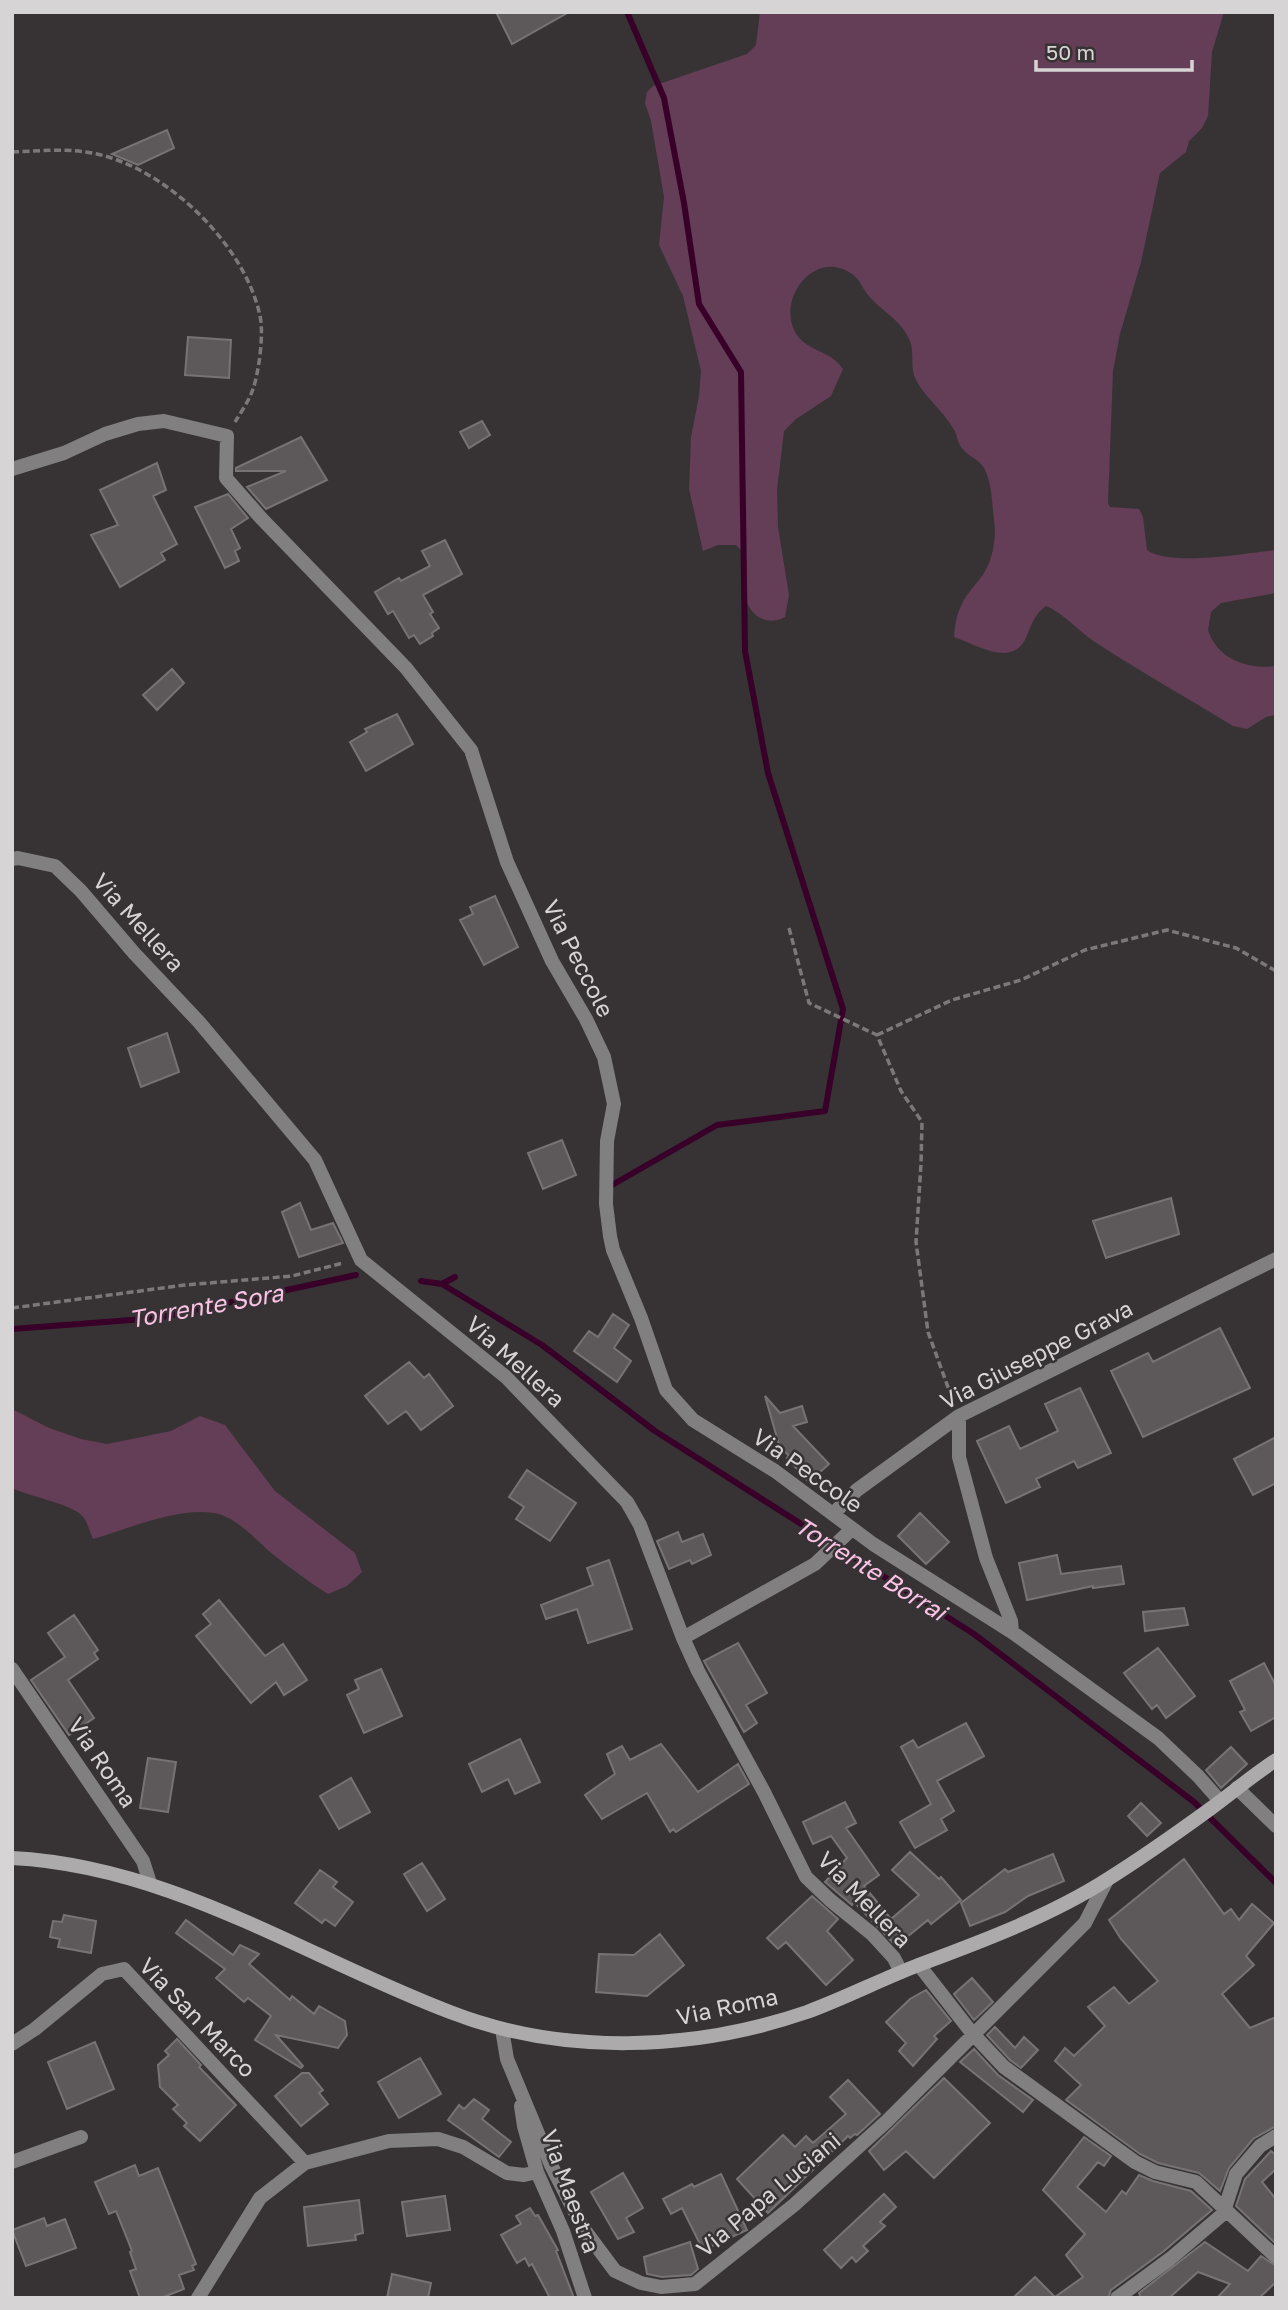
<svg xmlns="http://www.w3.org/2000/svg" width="1288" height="2310" font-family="'Golos Text',sans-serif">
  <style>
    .green { fill: #643d56 }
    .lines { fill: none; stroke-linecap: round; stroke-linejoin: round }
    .stream { stroke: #380029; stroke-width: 6 }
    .building { fill: #5d595b; stroke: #777375; stroke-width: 2 }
    .path { stroke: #7c787a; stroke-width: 3.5; stroke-dasharray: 7 3.5; stroke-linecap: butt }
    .street { stroke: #817f80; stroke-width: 14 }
    .secondary { stroke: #acaaab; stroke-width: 14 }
    .labels { text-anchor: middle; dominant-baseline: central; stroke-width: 5; stroke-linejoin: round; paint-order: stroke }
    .street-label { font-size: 23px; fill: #d7d4d6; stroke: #373335 }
    .water-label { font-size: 24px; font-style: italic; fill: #fbc3e5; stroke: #373335 }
  </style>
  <rect width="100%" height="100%" fill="#373335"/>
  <path class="green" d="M760,12H1224L1212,52L1208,116L1202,128L1189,141L1186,152L1160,173L1141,262L1120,334L1113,371L1108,503L1110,507L1139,509L1143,517L1147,550C1171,567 1245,553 1276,550V593L1221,603L1211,612L1208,630C1217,659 1248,670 1276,666V715L1266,717L1247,729L1233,726C1188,698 1142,673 1098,644C1080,633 1064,613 1046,606C1037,612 1032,622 1028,633C1015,670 980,646 954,637C955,626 956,616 961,606C965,596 972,589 979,580C992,565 997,539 994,520C992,504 992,482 984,468C979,459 967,456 961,447C957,441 957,434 953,428C943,411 927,399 917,382C909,369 915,355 910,341C901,319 882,312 868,295C862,288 860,279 852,274C815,248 777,298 795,332C806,352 831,350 843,369L831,396L796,419L784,431L777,490L778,527L789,595L785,617C766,627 750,616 744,595C741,582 742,565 742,551L736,545H718L703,551L689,489L691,437L699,396L701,371L683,296L659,245L664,197L651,121L645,103L647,92L653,86L747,54L756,45Z
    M12,1409L49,1428L81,1439L107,1444L171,1431L200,1416L225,1425L275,1491L355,1553L362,1572L347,1586L328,1594C310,1583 292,1569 275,1556C257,1542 238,1517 214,1513C177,1507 128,1529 93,1539C90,1533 88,1524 84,1518C75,1504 30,1497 12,1488Z"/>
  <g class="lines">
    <path class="stream" d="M612,1185L717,1125L825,1111L843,1009L768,773L745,651L741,372L699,304L684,203L664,98L627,12
      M421,1281L442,1284L455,1277
      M442,1284L542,1345L655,1431L974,1634L1194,1802L1276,1883
      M12,1329L158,1318L356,1275"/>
  </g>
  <path class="building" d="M496,12H569L512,44Z
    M167,130L174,148L138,165L112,154Z
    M188,337L231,340L229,378L185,375Z
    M482,421L490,435L469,448L460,432Z
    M301,437L327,480L266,509L247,487L286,471H236V468Z
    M157,463L166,490L153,496L177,544L161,553L165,560L120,587L91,535L118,525L100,490Z
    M228,494L248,518L231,529L240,548L235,551L239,561L225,568L195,507Z
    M445,540L462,574L423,595L433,612L430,614L439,628L432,633L433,636L420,644L414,635L409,638L393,611L388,614L375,592L399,578L401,581L430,566L422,551Z
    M172,669L184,683L157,710L143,695Z
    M397,714L413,744L366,771L350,742L367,732L365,729Z
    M495,896L518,947L484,965L460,920L473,914L470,907Z
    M167,1033L179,1072L141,1087L128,1048Z
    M562,1140L576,1175L543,1189L528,1153Z
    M1171,1198L1179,1234L1106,1258L1093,1221Z
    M300,1203L311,1230L333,1223L343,1243L299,1257L282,1212Z
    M613,1314L629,1325L614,1348L631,1361L617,1382L574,1351L589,1331L598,1337Z
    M1220,1328L1250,1388L1143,1437L1111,1371L1148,1353L1153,1362Z
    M409,1362L424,1378L429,1374L453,1406L421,1430L406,1411L388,1424L365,1396Z
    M1080,1388L1111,1453L1078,1468L1074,1461L1036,1479L1040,1487L1006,1503L977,1441L1009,1426L1020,1449L1058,1431L1045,1404Z
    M765,1396L780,1413L802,1406L807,1422L793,1426L829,1464L809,1482L787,1458L789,1456L779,1445Z
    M1276,1437V1483L1253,1495L1234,1459Z
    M527,1470L576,1503L550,1541L516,1519L524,1507L509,1497Z
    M920,1513L949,1542L926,1564L898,1536Z
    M678,1532L682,1542L703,1534L711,1555L692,1564L690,1560L669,1569L657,1541Z
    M1057,1555L1061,1574L1121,1566L1124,1584L1093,1588V1586L1027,1600L1019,1563Z
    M609,1560L632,1629L588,1643L577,1609L546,1619L541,1605L593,1585L587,1568Z
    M219,1600L265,1656L283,1644L307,1680L284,1695L276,1682L251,1703L196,1636L211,1624L203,1614Z
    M1184,1608L1188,1625L1145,1631L1143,1612Z
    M74,1615L98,1650L94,1653L98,1659L68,1680L94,1718L69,1735L31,1680L65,1657L48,1633Z
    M738,1643L767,1693L746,1705L757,1723L744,1732L704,1661Z
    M1158,1648L1195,1696L1166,1718L1157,1705L1152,1709L1124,1673Z
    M1264,1663L1276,1686V1717L1251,1731L1240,1712L1245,1710L1230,1681Z
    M381,1669L402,1716L364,1733L347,1695L359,1689L355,1680Z
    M966,1723L984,1756L937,1781L954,1811L941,1819L947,1830L915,1848L900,1822L931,1804L901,1747L913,1740L918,1748Z
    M520,1739L540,1782L515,1794L508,1779L482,1792L469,1764Z
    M661,1744L698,1792L738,1764L749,1784L676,1832L673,1829L670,1832L647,1793L602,1819L585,1795L615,1774L607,1754L622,1746L630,1760Z
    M1231,1747L1247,1764L1221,1788L1206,1770Z
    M148,1758L176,1762L168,1812L140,1808Z
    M351,1778L370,1812L339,1829L320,1796Z
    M845,1802L856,1823L846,1828L879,1875L864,1886L891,1919L919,1895L892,1870L910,1852L939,1879L941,1877L961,1900L931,1924L928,1920L896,1946L854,1902L852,1905L825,1882L847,1858L831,1836L813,1844L803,1822Z
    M1141,1803L1161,1823L1147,1836L1128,1816Z
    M1053,1854L1064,1881L1028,1896L1005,1912L970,1926L961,1903L1005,1869L1008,1872Z
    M1184,1859L1224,1914L1231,1909L1239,1920L1252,1904L1274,1923L1246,1956L1254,1965L1222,1994L1250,2028L1276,2017V2126L1253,2139L1229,2168L1220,2191L1199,2173L1158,2163L1140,2154L1066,2100L1081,2085L1055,2061L1065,2048L1074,2056L1105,2026L1088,2007L1114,1987L1129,2004L1158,1981L1121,1939L1109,1920Z
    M422,1863L445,1899L427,1911L404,1874Z
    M320,1870L337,1882L333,1887L353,1902L335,1926L325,1919L322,1923L295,1903Z
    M812,1896L838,1919L827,1931L853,1960L826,1985L786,1942L778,1949L767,1938Z
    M64,1915L96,1921L91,1953L58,1947L60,1939L50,1937L53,1921L62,1922Z
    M186,1920L233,1955L240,1945L259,1954L249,1964L290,2000L292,1996L314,2014L319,2006L345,2021L347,2035L338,2048L276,2035L303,2066L301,2068L255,2040L271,2016L248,1998L244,2002L216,1978L225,1969L176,1933Z
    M660,1934L684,1965L647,1996L596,1992L599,1954L634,1955Z
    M972,1978L993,2002L974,2020L954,1994Z
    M926,1990L951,2021L934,2036L937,2039L913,2066L899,2051L906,2043L886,2022L910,1999Z
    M995,2027L1015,2048L1024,2037L1038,2050L1021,2068L1010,2060L987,2035Z
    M177,2039L201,2065L199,2067L236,2105L200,2141L184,2126L187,2123L173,2109L178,2105L160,2087L158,2065L169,2055L165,2051Z
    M95,2042L114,2089L67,2109L48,2062Z
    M974,2049L998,2075L1033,2100L1023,2112L960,2062Z
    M420,2058L441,2094L399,2118L378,2082Z
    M302,2073H309L323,2090L319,2093L328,2104L301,2126L275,2096Z
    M944,2078L990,2123L934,2178L906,2151L884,2170L869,2151Z
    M848,2080L880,2114L857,2135L855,2134L850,2138L848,2136L768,2213L737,2179L783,2135L795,2147L806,2136L813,2143L846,2114L830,2097Z
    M474,2099L489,2110L482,2119L511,2142L499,2157L448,2120L459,2105L464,2109Z
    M1084,2137L1111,2156L1104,2166L1098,2162L1077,2187L1106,2212L1122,2191L1126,2194L1139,2175L1153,2181L1191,2191L1212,2210L1164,2251L1111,2290L1108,2298H1013L1035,2277L1055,2297L1083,2277L1066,2255L1085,2234L1043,2190Z
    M1271,2151L1276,2155V2169L1262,2182L1276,2199V2244L1236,2206L1245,2179Z
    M135,2165L139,2176L158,2168L196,2264L192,2266L194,2270L179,2275L184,2289L161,2298H140L130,2271L136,2269L130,2252L132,2251L116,2211L109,2214L95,2182Z
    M623,2173L643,2208L626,2218L634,2232L618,2239L591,2192Z
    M721,2174L747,2230L703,2250L682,2208L671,2214L663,2199L692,2184L694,2187Z
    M884,2194L896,2207L880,2222L885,2226L863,2246L868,2251L856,2262L852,2257L841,2268L824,2250Z
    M445,2196L450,2230L407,2236L402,2202Z
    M359,2200L363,2233L355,2235L356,2240L308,2246L304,2207Z
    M530,2208L535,2216L538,2215L558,2250L556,2251L574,2298H550L532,2264L529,2266L525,2258L517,2263L501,2235L521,2224L516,2216Z
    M44,2218L47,2226L65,2219L76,2248L26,2266L12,2230Z
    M690,2242L698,2269L691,2275L662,2277L647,2274L644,2257Z
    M1205,2242L1248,2271L1261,2256L1276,2266V2282L1259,2298H1217L1230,2284L1198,2272L1169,2298H1141L1139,2293Z
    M392,2274L431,2283L428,2298H387Z"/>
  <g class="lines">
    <path class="path" d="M12,152C39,151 66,148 92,153C164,166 245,244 260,316C264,333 259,372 253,389C249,401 241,412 235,422
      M789,928L809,1003L877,1035L901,1091L922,1122L921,1164L916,1242L928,1332L953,1401
      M877,1035L952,1000L1021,980L1085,950L1167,930L1236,948L1276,971
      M12,1308L185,1285L292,1276L343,1263"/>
    <path class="street" d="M12,469L64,453L105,434L138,424L164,421L227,436L226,478L261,518L406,668L471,750L507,862L552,961L586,1019L604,1057L614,1104L607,1141L606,1204L610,1236L613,1250L641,1318L666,1390L693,1420L775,1471L873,1544L1012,1632L1158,1738L1198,1776L1220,1801
      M12,859L18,858L55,866L81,891L134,953L199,1022L315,1160L361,1260L506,1377L627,1502L640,1525L683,1638L698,1671L764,1792L806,1877L830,1900L872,1934L894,1958L901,1972
      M959,1416V1457L986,1558L1011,1621L1012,1632
      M833,1514L857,1490L959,1416L1276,1259
      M683,1638L815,1564L852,1529
      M12,1669L143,1861L150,1883
      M1237,1788L1276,1826
      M919,1965L972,2033L1004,2067L1135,2162L1155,2172L1196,2182L1276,2257
      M502,2029L507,2059L551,2165L583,2228L615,2271L641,2283L661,2287L695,2284L794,2205L887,2121L1085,1923L1107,1880
      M12,2044L35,2029L102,1974L124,1969L305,2163
      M521,2106L524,2126L537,2172L563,2231L585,2298
      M12,2162L81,2137
      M198,2298L260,2198L305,2163L389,2141L438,2139L463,2147L507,2173L524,2175L537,2172
      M1117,2298L1170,2259L1223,2214L1236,2174L1260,2146L1276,2136"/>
    <path class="secondary" d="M12,1858C171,1866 305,1957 450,2012C563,2056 693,2051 807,2012C845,1998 882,1979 921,1964C983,1941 1052,1915 1108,1879C1143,1857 1177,1833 1210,1809C1232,1793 1253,1775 1276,1760"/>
  </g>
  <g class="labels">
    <g class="street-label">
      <text transform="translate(139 922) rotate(48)">Via Mellera</text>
      <text transform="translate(579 958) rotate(63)">Via Peccole</text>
      <text transform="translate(1036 1354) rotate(-27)">Via Giuseppe Grava</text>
      <text transform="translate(516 1361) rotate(42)">Via Mellera</text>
      <text transform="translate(808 1470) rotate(35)">Via Peccole</text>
      <text transform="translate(103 1762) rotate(56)">Via Roma</text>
      <text transform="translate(865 1899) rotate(46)">Via Mellera</text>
      <text transform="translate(727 2006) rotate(-12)">Via Roma</text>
      <text transform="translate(198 2017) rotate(46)">Via San Marco</text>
      <text transform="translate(571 2191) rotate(70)">Via Maestra</text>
      <text transform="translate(768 2194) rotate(-40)">Via Papa Luciani</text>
    </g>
    <g class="water-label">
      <text transform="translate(206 1305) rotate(-10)">Torrente Sora</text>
      <text transform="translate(871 1568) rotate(32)">Torrente Borrai</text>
    </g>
  </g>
  <rect width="1288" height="2310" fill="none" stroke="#d7d4d6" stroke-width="28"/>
  <path d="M1036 60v10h156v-10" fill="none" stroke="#d7d4d6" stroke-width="3.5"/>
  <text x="1046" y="60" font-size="21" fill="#d7d4d6" stroke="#373335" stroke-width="5" paint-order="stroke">50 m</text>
</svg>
